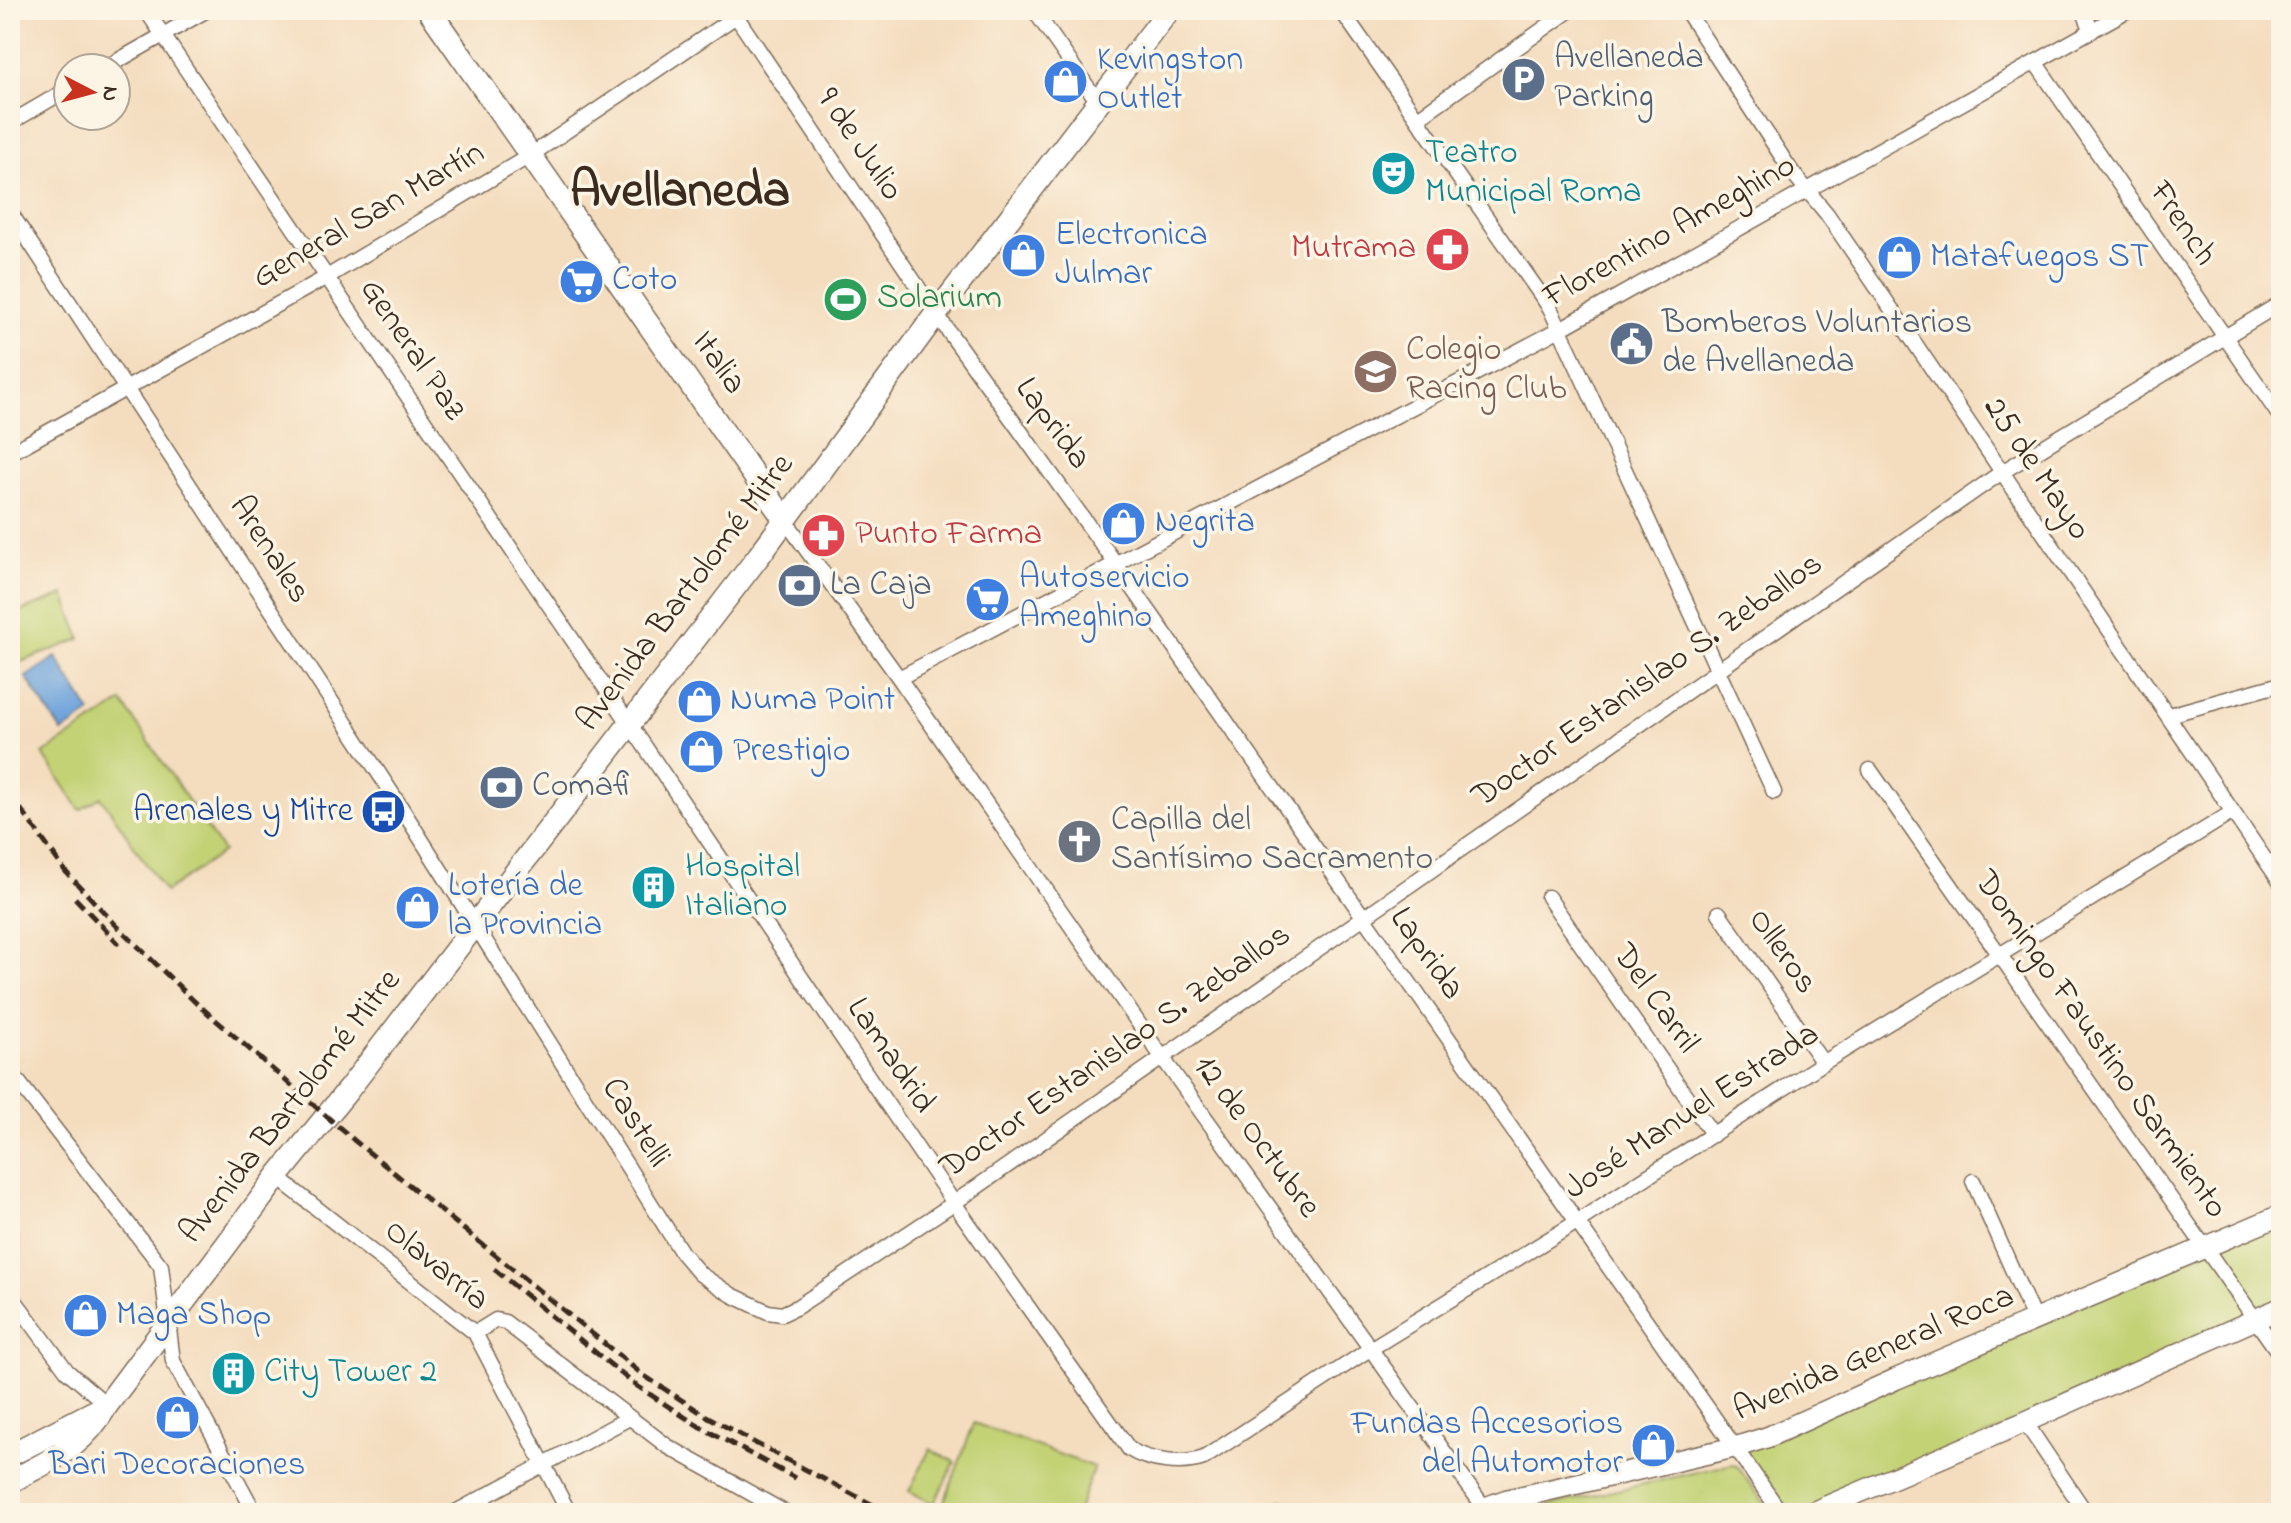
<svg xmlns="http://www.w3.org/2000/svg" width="2291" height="1523" font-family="'Indie Flower',sans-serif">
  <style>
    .green { fill: #c2d274; stroke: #7e7e49; stroke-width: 2 }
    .water { fill: #6fa4dc; stroke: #55677d; stroke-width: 2 }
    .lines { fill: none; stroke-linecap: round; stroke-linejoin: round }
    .minor-casing { stroke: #7c6956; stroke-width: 17 }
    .secondary-casing { stroke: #7c6956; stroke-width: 23 }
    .primary-casing { stroke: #7c6956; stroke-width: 25 }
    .minor { stroke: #fff; stroke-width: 14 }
    .secondary { stroke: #fff; stroke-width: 20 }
    .primary { stroke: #fff; stroke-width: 22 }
    .rail { stroke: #3b2a1e; stroke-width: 5; stroke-dasharray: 12 6; stroke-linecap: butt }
    .labels { text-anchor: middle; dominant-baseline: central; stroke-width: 7; stroke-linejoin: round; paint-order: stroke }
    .service-label { font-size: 34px; fill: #4e5e75; stroke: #fcf5e5; text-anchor: start }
    .shop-label { font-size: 34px; fill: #366cbe; stroke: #fcf5e5; text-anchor: start }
    .street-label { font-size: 34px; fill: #3b2a1e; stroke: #fcf5e5 }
    .culture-label { font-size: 34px; fill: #0d838f; stroke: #fcf5e5; text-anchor: start }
    .health-label { font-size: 34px; fill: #be3a42; stroke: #fcf5e5; text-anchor: end }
    .leisure-label { font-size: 34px; fill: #27864d; stroke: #fcf5e5; text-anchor: start }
    .education-label { font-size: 34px; fill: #785e54; stroke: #fcf5e5; text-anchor: start }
    .transit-label { font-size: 34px; fill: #164399; stroke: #fcf5e5; text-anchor: end }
    .worship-label { font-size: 34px; fill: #5b616d; stroke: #fcf5e5; text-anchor: start }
    .town-label { font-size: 50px; font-weight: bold; fill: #3b2a1e; stroke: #fcf5e5 }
  </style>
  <rect width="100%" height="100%" fill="#fcf5e5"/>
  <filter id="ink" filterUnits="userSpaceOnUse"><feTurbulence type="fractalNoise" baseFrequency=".0125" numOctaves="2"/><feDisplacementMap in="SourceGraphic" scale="16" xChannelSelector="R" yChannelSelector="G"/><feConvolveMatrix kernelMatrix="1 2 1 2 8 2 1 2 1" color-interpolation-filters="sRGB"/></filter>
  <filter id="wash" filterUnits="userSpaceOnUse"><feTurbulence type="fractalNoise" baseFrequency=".006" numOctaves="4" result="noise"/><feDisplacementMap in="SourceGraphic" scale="32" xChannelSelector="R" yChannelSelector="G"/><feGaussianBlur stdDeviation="1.8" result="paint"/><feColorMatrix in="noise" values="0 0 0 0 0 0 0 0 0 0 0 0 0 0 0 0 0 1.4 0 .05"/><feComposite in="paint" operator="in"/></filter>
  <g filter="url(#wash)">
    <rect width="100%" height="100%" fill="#f4ddbf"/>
    <path class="green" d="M64,595L81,639L10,666V615Z
      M122,702L223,852L165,892L101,797L80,810L43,754Z
      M2281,1220V1306L1811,1513H1781L1736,1447Z
      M974,1423L1094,1467L1077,1513H965L943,1505Z
      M930,1449L955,1462L934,1504L909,1491Z
      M1732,1464L1737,1466L1764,1503L1763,1513H1516Z
      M1281,1500L1356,1513H1279Z"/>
    <path class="water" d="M56,657L91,713L62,732L26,677Z"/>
  </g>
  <g filter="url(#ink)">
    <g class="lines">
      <defs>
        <path id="minor" d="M146,10L954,1203L1129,1449C1148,1461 1181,1466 1204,1458L1370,1349L1577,1222L1823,1063L2233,812
          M732,10L936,314L1116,564L1781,1513
          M1034,10L1098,102
          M1341,10L1550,308L1774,792
          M1686,10L1792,172L1827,214L2281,883
          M2083,10L2092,31
          M2035,62L2281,418
          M105,68L207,10
          M1418,118L1570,10
          M10,123L68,89
          M10,212L397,801L682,1253L700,1274L732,1295L768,1312L782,1314L797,1307L954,1203L2002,472L2281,303
          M10,453L327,277L531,155L745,10
          M785,520L899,678L1162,1057L1488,1513
          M899,678L1560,329L2128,10
          M2169,715L2281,684
          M1870,770L2281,1356
          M1548,897L1713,1135
          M1719,913L1823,1063
          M10,1071L161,1266L173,1361L255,1513
          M277,1177L475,1333L569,1513
          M1973,1181L2035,1321
          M10,1294L67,1371L107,1405
          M475,1333L496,1320L505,1322L667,1446L786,1513
          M2025,1422L2086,1513
          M10,1503L15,1513
          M454,1513L629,1418"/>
        <path id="secondary" d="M1479,1513L1484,1508L1506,1500L1736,1447L1768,1437L1896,1379L2281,1215
          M1811,1513L2025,1422L2281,1308"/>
        <path id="primary" d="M429,10L785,520
          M10,1455L107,1405
          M10,1482C53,1458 81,1450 107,1405L277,1177L348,1090L758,557L936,314L1169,10"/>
      </defs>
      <use href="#minor" class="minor-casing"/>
      <use href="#secondary" class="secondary-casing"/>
      <use href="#primary" class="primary-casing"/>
      <use href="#minor" class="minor"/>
      <use href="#secondary" class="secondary"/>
      <use href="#primary" class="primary"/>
      <path class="rail" d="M10,794L66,872L116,925L194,1001L355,1141L643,1375L703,1414L755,1443L873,1505L895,1513
        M75,898L119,944
        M494,1269L634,1384L697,1425L795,1478"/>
    </g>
  </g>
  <defs>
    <symbol id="parking-disc" viewBox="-11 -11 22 22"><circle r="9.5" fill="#5c6f8a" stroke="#fcf5e5"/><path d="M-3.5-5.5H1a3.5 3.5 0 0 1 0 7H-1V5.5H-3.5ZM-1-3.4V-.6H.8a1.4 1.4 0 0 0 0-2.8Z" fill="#fff"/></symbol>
    <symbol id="shop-disc" viewBox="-11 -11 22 22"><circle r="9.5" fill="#3f7fe0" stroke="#fcf5e5"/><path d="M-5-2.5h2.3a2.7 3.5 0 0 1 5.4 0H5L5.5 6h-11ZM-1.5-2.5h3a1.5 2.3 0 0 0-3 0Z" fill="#fff"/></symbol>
    <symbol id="theatre-disc" viewBox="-11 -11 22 22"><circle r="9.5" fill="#0f9aa8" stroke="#fcf5e5"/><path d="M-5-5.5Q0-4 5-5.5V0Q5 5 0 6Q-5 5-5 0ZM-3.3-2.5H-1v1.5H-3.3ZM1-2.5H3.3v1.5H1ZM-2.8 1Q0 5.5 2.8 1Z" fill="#fff"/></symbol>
    <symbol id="pharmacy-disc" viewBox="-11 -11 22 22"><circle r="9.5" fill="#e0444e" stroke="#fcf5e5"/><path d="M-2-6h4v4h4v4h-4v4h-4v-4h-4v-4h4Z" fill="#fff"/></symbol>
    <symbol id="supermarket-disc" viewBox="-11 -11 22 22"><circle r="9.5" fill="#3f7fe0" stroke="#fcf5e5"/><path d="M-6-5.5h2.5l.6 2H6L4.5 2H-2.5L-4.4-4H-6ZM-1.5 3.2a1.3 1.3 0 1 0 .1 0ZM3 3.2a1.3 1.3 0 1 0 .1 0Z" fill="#fff"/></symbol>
    <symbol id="stadium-disc" viewBox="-11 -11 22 22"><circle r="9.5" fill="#2e9e5b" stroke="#fcf5e5"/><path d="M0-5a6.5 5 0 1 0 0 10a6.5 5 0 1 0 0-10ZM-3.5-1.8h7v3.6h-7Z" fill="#fff"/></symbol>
    <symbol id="civic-disc" viewBox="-11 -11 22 22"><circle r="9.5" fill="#5c6f8a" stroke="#fcf5e5"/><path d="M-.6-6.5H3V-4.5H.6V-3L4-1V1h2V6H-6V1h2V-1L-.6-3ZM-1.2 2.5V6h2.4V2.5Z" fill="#fff"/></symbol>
    <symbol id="school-disc" viewBox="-11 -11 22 22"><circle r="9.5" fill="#8d6e63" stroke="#fcf5e5"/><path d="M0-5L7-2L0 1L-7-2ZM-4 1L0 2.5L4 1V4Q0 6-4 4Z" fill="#fff"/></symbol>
    <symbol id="bank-disc" viewBox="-11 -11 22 22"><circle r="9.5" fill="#5c6f8a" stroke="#fcf5e5"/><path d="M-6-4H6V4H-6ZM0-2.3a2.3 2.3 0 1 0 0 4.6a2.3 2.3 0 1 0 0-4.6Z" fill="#fff"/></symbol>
    <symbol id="bus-disc" viewBox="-11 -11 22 22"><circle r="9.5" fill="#1a4fb4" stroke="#fcf5e5"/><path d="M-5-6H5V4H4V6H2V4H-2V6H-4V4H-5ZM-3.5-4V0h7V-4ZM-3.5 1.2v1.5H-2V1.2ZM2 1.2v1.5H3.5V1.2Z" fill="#fff"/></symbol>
    <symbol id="church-disc" viewBox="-11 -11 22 22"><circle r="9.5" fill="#6b7280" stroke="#fcf5e5"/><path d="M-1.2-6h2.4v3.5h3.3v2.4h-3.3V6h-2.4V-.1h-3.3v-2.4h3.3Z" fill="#fff"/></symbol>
    <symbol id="building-disc" viewBox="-11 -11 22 22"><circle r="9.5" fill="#0f9aa8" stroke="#fcf5e5"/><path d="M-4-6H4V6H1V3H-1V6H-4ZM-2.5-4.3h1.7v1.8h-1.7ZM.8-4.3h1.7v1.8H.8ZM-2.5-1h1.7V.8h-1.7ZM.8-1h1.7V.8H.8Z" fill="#fff"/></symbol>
  </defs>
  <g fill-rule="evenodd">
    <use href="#parking-disc" x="1498" y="54" width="51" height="51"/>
    <use href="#shop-disc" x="1040" y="56" width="51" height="51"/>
    <use href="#theatre-disc" x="1368" y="148" width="51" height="51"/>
    <use href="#pharmacy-disc" x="1422" y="224" width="51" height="51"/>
    <use href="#shop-disc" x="998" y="230" width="51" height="51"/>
    <use href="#shop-disc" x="1874" y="232" width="51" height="51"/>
    <use href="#supermarket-disc" x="556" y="256" width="51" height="51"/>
    <use href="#stadium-disc" x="820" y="274" width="51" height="51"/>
    <use href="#civic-disc" x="1606" y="318" width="51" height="51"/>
    <use href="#school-disc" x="1350" y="346" width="51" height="51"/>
    <use href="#shop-disc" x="1098" y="498" width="51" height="51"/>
    <use href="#pharmacy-disc" x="798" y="510" width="51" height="51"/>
    <use href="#bank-disc" x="774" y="560" width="51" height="51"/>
    <use href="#supermarket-disc" x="962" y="574" width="51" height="51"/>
    <use href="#shop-disc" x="674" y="676" width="51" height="51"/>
    <use href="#shop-disc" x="676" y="726" width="51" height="51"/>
    <use href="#bank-disc" x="476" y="762" width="51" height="51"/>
    <use href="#bus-disc" x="358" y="786" width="51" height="51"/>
    <use href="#church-disc" x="1054" y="816" width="51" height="51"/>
    <use href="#building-disc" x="628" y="862" width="51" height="51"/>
    <use href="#shop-disc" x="392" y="882" width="51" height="51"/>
    <use href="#shop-disc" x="60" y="1290" width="51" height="51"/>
    <use href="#building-disc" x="208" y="1348" width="51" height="51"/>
    <use href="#shop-disc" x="152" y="1392" width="51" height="51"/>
    <use href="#shop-disc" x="1628" y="1420" width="51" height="51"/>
  </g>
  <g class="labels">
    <g class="service-label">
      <text x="1554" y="59">Avellaneda<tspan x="1554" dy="39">Parking</tspan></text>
      <text x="1662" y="324">Bomberos Voluntarios<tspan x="1662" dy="39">de Avellaneda</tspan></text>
      <text x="830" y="586">La Caja</text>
      <text x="532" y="787">Comafi</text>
    </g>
    <g class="shop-label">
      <text x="1097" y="61">Kevingston<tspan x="1097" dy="39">Outlet</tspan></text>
      <text x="1055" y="236">Electronica<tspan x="1055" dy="39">Julmar</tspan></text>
      <text x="1930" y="258">Matafuegos ST</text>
      <text x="612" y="281">Coto</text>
      <text x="1155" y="523">Negrita</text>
      <text x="1019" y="579">Autoservicio<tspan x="1019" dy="39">Ameghino</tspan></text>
      <text x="730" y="701">Numa Point</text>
      <text x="733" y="752">Prestigio</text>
      <text x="448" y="887">Lotería de<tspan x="448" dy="39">la Provincia</tspan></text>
      <text x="116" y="1316">Maga Shop</text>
      <text x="1623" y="1425" text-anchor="end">Fundas Accesorios<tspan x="1623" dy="39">del Automotor</tspan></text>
      <text x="177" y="1466" text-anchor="middle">Bari Decoraciones</text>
    </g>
    <g class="street-label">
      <text transform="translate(859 145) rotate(56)">9 de Julio</text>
      <text transform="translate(369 216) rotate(-30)">General San Martín</text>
      <text transform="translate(2182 224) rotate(56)">French</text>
      <text transform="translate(1670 232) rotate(-29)">Florentino Ameghino</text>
      <text transform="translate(412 350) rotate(56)">General Paz</text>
      <text transform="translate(718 363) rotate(55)">Italia</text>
      <text transform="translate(1052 424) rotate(54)">Laprida</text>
      <text transform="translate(2036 469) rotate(56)">25 de Mayo</text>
      <text transform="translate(269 550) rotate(57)">Arenales</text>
      <text transform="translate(686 593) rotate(-53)">Avenida Bartolomé Mitre</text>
      <text transform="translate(1648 681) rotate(-35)">Doctor Estanislao S. Zeballos</text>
      <text transform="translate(1782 952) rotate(55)">Olleros</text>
      <text transform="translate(1426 954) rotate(55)">Laprida</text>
      <text transform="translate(1655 999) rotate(55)">Del Carril</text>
      <text transform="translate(2100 1045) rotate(55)">Domingo Faustino Sarmiento</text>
      <text transform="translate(1116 1052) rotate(-35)">Doctor Estanislao S. Zeballos</text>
      <text transform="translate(890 1056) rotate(56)">Lamadrid</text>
      <text transform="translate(291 1107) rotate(-52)">Avenida Bartolomé Mitre</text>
      <text transform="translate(1692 1112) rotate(-33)">José Manuel Estrada</text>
      <text transform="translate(635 1123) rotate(58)">Castelli</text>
      <text transform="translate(1256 1137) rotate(54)">12 de Octubre</text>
      <text transform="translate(436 1266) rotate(39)">Olavarría</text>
      <text transform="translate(1874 1354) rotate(-23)">Avenida General Roca</text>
    </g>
    <g class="culture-label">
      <text x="1425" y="154">Teatro<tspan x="1425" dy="39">Municipal Roma</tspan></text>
      <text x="685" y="868">Hospital<tspan x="685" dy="39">Italiano</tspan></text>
      <text x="264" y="1373">City Tower 2</text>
    </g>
    <g class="health-label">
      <text x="1416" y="249">Mutrama</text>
      <text x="855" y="535" text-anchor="start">Punto Farma</text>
    </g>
    <g class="leisure-label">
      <text x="877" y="299">Solarium</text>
    </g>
    <g class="education-label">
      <text x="1406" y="351">Colegio<tspan x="1406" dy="39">Racing Club</tspan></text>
    </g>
    <g class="transit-label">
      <text x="353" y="812">Arenales y Mitre</text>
    </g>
    <g class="worship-label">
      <text x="1111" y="821">Capilla del<tspan x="1111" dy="39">Santísimo Sacramento</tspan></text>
    </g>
    <g class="town-label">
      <text x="680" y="192">Avellaneda</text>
    </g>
  </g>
  <rect width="2291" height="1523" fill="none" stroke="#fcf5e5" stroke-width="40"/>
  <g transform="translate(92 92) rotate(96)"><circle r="38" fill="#fcf5e5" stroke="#afa495" stroke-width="2"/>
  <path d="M0-6L14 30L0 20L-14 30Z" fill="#c8321e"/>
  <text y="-12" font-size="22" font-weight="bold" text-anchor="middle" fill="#3b2a1e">N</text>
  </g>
</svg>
